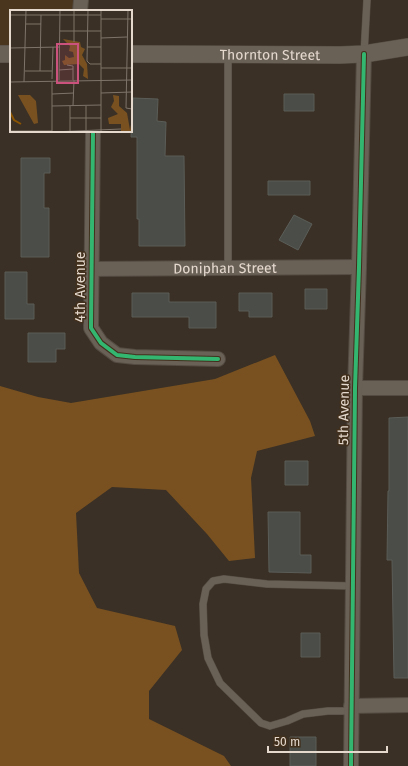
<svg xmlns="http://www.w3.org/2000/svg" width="408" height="766" font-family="'Fira Sans',sans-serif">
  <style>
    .built { fill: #4a351e }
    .forest { fill: #795121 }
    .building { fill: #4a4d48; stroke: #5b5d58 }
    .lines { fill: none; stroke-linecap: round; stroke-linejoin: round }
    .service-casing { stroke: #544b42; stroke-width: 8 }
    .minor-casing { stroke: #544b42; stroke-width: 16 }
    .tertiary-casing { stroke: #544b42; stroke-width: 18 }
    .service { stroke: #696056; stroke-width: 7 }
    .minor { stroke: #696056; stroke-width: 14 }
    .tertiary { stroke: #696056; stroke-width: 17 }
    .cycleway-casing { stroke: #42301d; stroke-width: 6 }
    .cycleway { stroke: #33b770; stroke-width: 4 }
    .labels { text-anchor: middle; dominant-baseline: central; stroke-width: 3; stroke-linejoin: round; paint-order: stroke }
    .street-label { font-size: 14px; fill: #e5d9ce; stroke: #42301d }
    .inset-river { fill: none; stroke: #895403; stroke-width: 2 }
    .inset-road { fill: none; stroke: #7e7469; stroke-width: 1 }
    .view { fill: #cc527e; fill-opacity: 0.15; stroke: #cc527e; stroke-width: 2 }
    .inset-edge { fill: none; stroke: #e5d9ce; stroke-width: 2 }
  </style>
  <rect width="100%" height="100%" fill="#3a3025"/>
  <path class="built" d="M0,0H81L80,11H11V54H0Z"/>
  <path class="forest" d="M275,355L310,421L315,436L257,451L251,478L255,558L229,561L207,534L166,490L112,487L76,513L79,573L97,608L175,626L182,650L149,691V719L224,756L231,766H0V386L38,397L71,403L215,379Z"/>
  <path class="building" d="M284,94H314V111H284Z
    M133,98L158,99L157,121L166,122L165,156H184L185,246H139V219H137V137H131Z
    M21,158H50V173H44V208H49V257H21Z
    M268,181H310V195H268Z
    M294,215L312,224L298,250L279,240Z
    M5,272H27V304H34V319H5Z
    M305,289H327V309H305Z
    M132,293H169V302H216V328H189V317H132Z
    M239,293H272V317H249V311H239Z
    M28,333H65V349H56V362H28Z
    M408,417V678H394L392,560H387L388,491H389V418Z
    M285,461H308V485H285Z
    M268,512H300V555H311V573L269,572Z
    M301,633H320V657H301Z
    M290,737H316V766H290Z"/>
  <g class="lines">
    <defs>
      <path id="service" d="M364,54L367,0
        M228,268V55
        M351,711H328L303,714L287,721L270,726L261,723L220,683L208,658L204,635L203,604L206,589L213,581L224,579L267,584L353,586"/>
      <g id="minor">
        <path d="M80,11L81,0"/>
        <path d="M93,131L91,328L101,343L117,355L135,357L218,359"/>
        <path id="s1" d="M91,269L359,267"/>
        <path d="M355,388H408"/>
        <path d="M351,706L408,705"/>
        <path d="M351,766L355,388L359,267L364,54"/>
      </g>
      <g id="tertiary">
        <path d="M0,54H11"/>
        <path id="s2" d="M131,54L340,55L364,54L408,47"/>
      </g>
    </defs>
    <use href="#service" class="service-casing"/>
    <use href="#minor" class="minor-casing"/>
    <use href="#tertiary" class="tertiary-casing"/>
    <use href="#service" class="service"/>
    <use href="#minor" class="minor"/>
    <use href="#tertiary" class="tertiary"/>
    <defs>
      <path id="cycleway" d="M93,131L91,328L101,343L117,355L135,357L218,359
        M351,766L355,388L359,267L364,54"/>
    </defs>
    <use href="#cycleway" class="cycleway-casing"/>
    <use href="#cycleway" class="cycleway"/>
  </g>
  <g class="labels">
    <g class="street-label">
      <text stroke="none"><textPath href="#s2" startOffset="139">Thornton Street</textPath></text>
      <text stroke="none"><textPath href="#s1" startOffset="134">Doniphan Street</textPath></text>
      <text transform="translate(80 287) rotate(-90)">4th Avenue</text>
      <text transform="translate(344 410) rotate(-89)">5th Avenue</text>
    </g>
  </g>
  <g transform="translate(10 10)">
    <rect width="122" height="122" fill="#3a3025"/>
    <path d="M53,29L70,32L71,37L75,39L72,45L77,54L78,69L73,66L74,59L69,54L54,55L52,51L55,50V45L59,48L64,47L63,42L59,41L60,36ZM8,85H20L26,91L28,113L24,114ZM103,85L109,86V96L117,103L120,120L122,109V122H111V114H99L98,108L108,104L101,97L104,91Z" fill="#795121"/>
    <path class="inset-river" d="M0,102L4,110L11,114"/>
    <path class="inset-road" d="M78,0L77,51L80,54H91M118,0L116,98L122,99M0,5H91M91,9H122M16,14H31M50,21H91M91,28L117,27M64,32V0M77,37H91M0,38L50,37M57,55L63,56V70M91,58H122M49,60L63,59M15,61H42M30,61L31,5M42,69L43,37M49,70L50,0M0,72L122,70M14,72L16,0M91,83L122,82M42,84L64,83M42,96L91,95M63,96L64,70M60,108H91M0,121H42M60,121V96M42,122L111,119M42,122V72M76,122V96M91,122V0"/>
    <path class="view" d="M47,34H68V73H47Z"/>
    <rect width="122" height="122" class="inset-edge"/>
  </g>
  <path d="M268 746v6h119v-6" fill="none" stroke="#e5d9ce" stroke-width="2"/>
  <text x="274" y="746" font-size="12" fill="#e5d9ce" stroke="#42301d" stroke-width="3" paint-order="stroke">50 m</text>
</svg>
